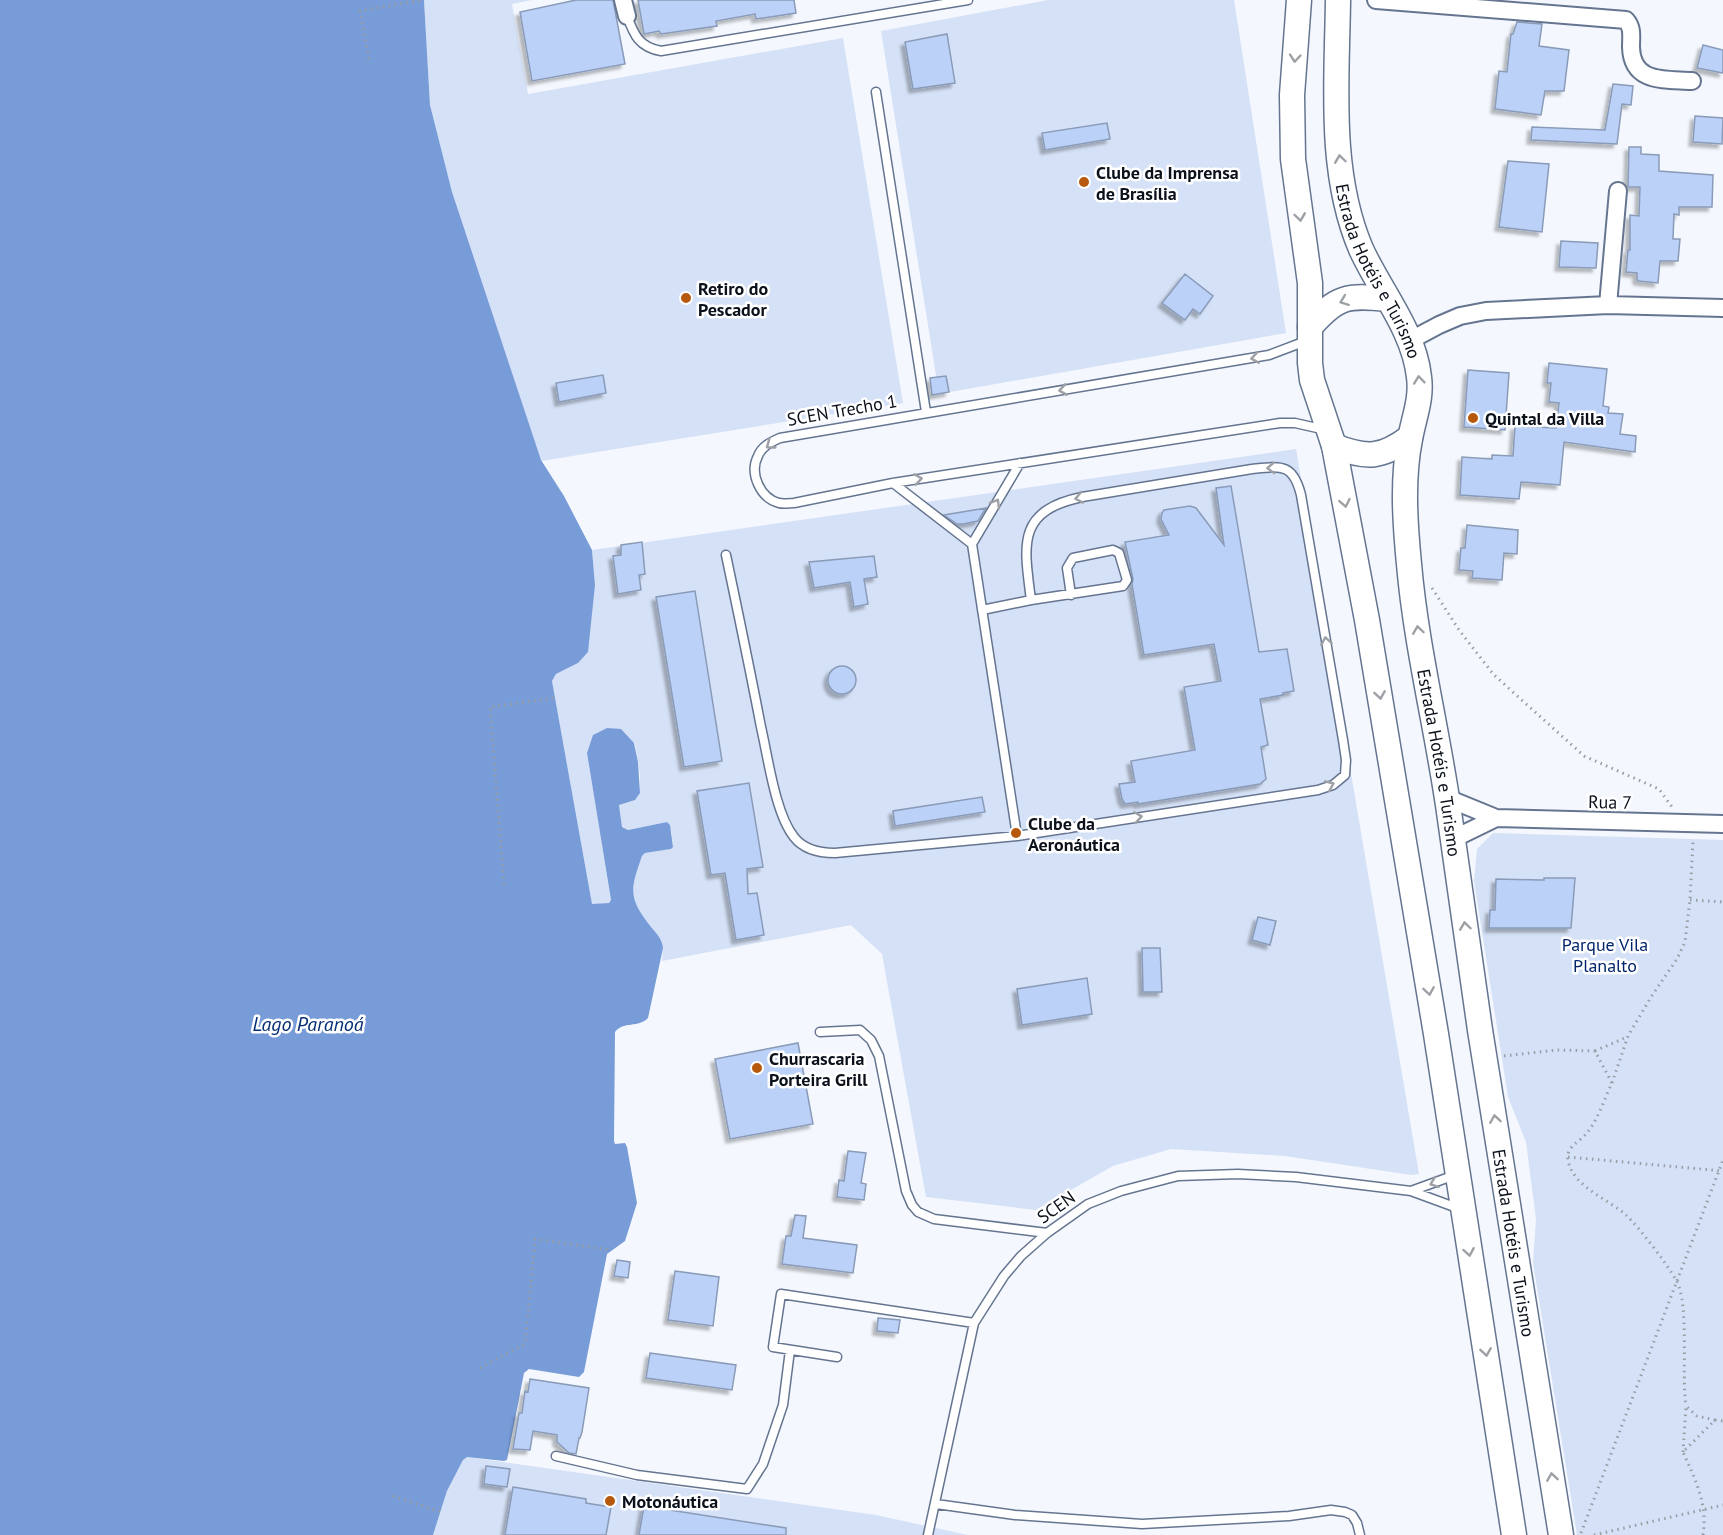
<svg xmlns="http://www.w3.org/2000/svg" width="1723" height="1535" font-family="'PT Sans',sans-serif">
  <style>
    .green { fill: #d5e1f6 }
    .water { fill: #789cd8 }
    .building { fill: #bbd1f8; stroke: #8a9bb8; stroke-width: 1.5; filter: url(#shadow) }
    .lines { fill: none; stroke-linecap: round; stroke-linejoin: round }
    .lane-casing { stroke: #657590; stroke-width: 11 }
    .street-casing { stroke: #657590; stroke-width: 20 }
    .secondary-casing { stroke: #657590; stroke-width: 27 }
    .path { stroke: #989da5; stroke-width: 3; stroke-dasharray: 1.5 4.5; stroke-linecap: butt }
    .lane { stroke: #fff; stroke-width: 8 }
    .street { stroke: #fff; stroke-width: 16 }
    .secondary { stroke: #fff; stroke-width: 24 }
    .oneway { stroke: #9da0a4 }
    .poi-dot { fill: #b7590d; stroke: #fff; stroke-width: 2 }
    .labels { text-anchor: middle; dominant-baseline: central; stroke-width: 5; stroke-linejoin: round; paint-order: stroke }
    .poi-label { font-size: 18px; font-weight: bold; fill: #0b111b; stroke: #fff; text-anchor: start }
    .street-label { font-size: 18px; fill: #0b111b; stroke: #fff }
    .park-label { font-size: 18px; fill: #00256b; stroke: #fff }
    .water-label { font-size: 20px; font-style: italic; fill: #052e74; stroke: #fff }
  </style>
  <defs>
    <filter id="shadow"><feDropShadow dx="-4" dy="4" stdDeviation="1.5" flood-color="#0004"/></filter>
  </defs>
  <rect width="100%" height="100%" fill="#f4f8fe"/>
  <path class="green" d="M424,0H532L512,4L528,94L843,38L903,403L541,461L452,193L430,105Z
    M1048,0H1234L1286,333L939,394L881,31Z
    M1296,449L1419,1174L1411,1175L1285,1156L1171,1149L1113,1166L1036,1210L926,1197L882,954L851,925L662,961C666,927 645,931 636,907C629,890 636,872 642,856L645,853L671,849L673,846C672,838 672,828 667,822L628,830L622,827L619,804C624,803 629,802 634,800C646,794 637,756 635,743L587,753L611,901L609,903L592,905L552,681L556,674L578,663L595,585L592,550Z
    M1493,833L1723,840V1535H1577L1533,1263L1536,1219L1526,1142L1508,1097L1474,881L1477,849Z
    M467,1457L876,1515L968,1535H433L447,1491L463,1460Z"/>
  <path class="water" d="M0,0H424L430,105L452,192L541,460L564,496L592,550L595,585L588,652L578,663L556,674L552,681L592,904L609,903L611,900L587,753L593,735L607,728L621,729L634,743L638,762L640,793L635,800L619,805L622,827L628,830L667,822L670,825L673,847L671,849L645,853L642,856C630,890 628,898 651,927C657,934 662,939 663,948L648,1018C639,1028 623,1021 615,1032L614,1141L615,1144L625,1143L627,1147L637,1203L625,1241L607,1254L584,1372L579,1377L529,1369L524,1373L507,1460L504,1461L467,1457L463,1460L447,1491L433,1535H0Z"/>
  <path class="building" d="M576,0H613L625,64L532,81L520,12Z
    M638,0H794L796,13L756,19L755,14L716,21L717,26L661,34L659,31L644,34Z
    M1517,22L1542,24L1539,46L1569,50L1564,91H1545L1541,115L1495,109L1499,71L1507,72L1511,34H1513Z
    M947,34L955,83L913,89L905,42Z
    M1703,45L1723,50V73L1697,68Z
    M1613,84L1633,86L1631,105L1622,104L1617,144L1531,140L1532,127L1605,130Z
    M1695,116L1723,118L1722,144L1693,142Z
    M1107,123L1110,139L1045,150L1042,133Z
    M1629,147H1641V154L1659,155V171L1713,175L1712,207H1679V215L1674,214L1673,239H1680L1678,261H1660L1658,283L1639,281L1637,280V273L1626,272L1628,250H1630V215L1639,216L1640,187H1628Z
    M1508,161L1549,164L1542,232L1499,227Z
    M1561,241L1598,243L1596,268L1559,267Z
    M1185,274L1213,296L1200,314L1193,309L1185,320L1162,303Z
    M1549,363L1607,369L1603,406L1609,407L1608,413L1623,414L1620,434L1636,436L1635,452L1564,442L1560,485L1521,482L1519,499L1460,495L1462,457L1492,459V455L1513,456L1515,426L1556,428L1559,403L1549,402L1551,383H1547Z
    M1468,370L1509,373L1505,430L1464,427Z
    M603,375L606,393L559,402L556,383Z
    M946,376L949,392L932,395L930,378Z
    M1231,486L1259,652L1287,649L1294,691L1283,693V695L1260,699L1268,745L1261,747L1266,779L1260,784L1138,804V802L1125,804L1122,799L1119,784L1135,782L1131,761L1195,750L1184,687L1221,681L1214,644L1144,655L1132,584L1133,579L1125,542L1169,535L1161,519L1162,513L1164,510L1190,506L1196,508L1224,545L1216,488Z
    M986,508L978,521L963,524H957L944,515Z
    M1467,525L1518,530L1517,554L1504,553L1502,580L1472,578L1473,571L1459,570L1461,548H1465Z
    M642,542L645,574L639,575L641,590L618,594L613,556L621,555V545Z
    M874,556L877,577L864,579L868,604L854,607L850,582L814,588L809,562Z
    M695,591L722,761L684,767L656,597Z
    M828 680a14 14 0 1 1 28 0a14 14 0 1 1-28 0Z
    M749,783L763,867L747,869L748,894L757,893L764,935L736,940L725,873L711,875L697,791Z
    M982,797L985,812L895,826L893,811Z
    M1544,878H1575L1571,928H1489L1490,910H1495L1496,879L1540,880H1544Z
    M1258,917L1276,921L1270,945L1252,940Z
    M1142,948H1160L1162,992H1143Z
    M1087,978L1092,1014L1022,1025L1017,989Z
    M798,1043L813,1124L730,1139L715,1059Z
    M848,1151L866,1153L861,1183L866,1184L864,1200L837,1197L839,1180L844,1181Z
    M795,1215L806,1216L803,1238L857,1245L853,1273L782,1264L786,1236H791Z
    M617,1260L630,1262L628,1278L614,1276Z
    M675,1271L719,1277L713,1326L668,1320Z
    M878,1318L900,1320L898,1333L877,1331Z
    M650,1353L736,1365L732,1390L646,1378Z
    M530,1379L589,1388L582,1432L580,1438H579L576,1454L569,1453L557,1442V1435L533,1431L530,1450L513,1449L519,1413H522L525,1391L528,1392Z
    M486,1466L510,1469L507,1487L484,1484Z
    M513,1487L586,1499V1503L611,1507L606,1535H505Z
    M644,1506L786,1528V1535H639Z"/>
  <g class="lines">
    <defs>
      <path id="lane" d="M627,16C634,35 639,47 661,51L968,0
        M876,92L926,412
        M1306,341L1269,355L780,438C771,442 762,446 758,456C749,473 760,498 779,503C784,504 790,503 794,503L893,483L1280,423H1295L1326,430
        M893,483L972,544
        M726,555C738,612 750,670 761,727C768,757 775,813 794,837C804,850 819,853 835,853L1017,836L1318,790L1333,785L1345,775L1346,760L1343,740L1301,495C1293,463 1281,466 1252,469L1082,497C1016,511 1024,545 1031,600
        M982,610L1031,600L1123,586L1127,580L1119,553L1113,550L1073,558L1067,568L1071,595
        M1017,836L972,544L1020,463
        M820,1032L860,1030L871,1040L879,1056L906,1191L912,1205L918,1212L934,1219L1047,1233
        M1411,1191L1455,1175
        M837,1357L773,1347L781,1294L974,1323
        M556,1456L637,1475L747,1489L763,1464L783,1405L790,1350
        M936,1504L1015,1515L1142,1524L1289,1516L1331,1510L1345,1512L1352,1515L1357,1523L1360,1535
        M928,1535L974,1323L1004,1276L1021,1256L1047,1233L1088,1204L1121,1191L1178,1176L1238,1174L1296,1177L1411,1191L1460,1209"/>
      <path id="street" d="M623,0L627,16
        M1376,0L1626,20C1633,28 1631,36 1631,47C1632,84 1665,79 1692,81
        M1608,305L1618,191
        M1409,341L1439,325L1460,316L1486,311L1608,305L1723,308
        M1447,798L1496,818L1723,824
        M1453,839L1496,818"/>
      <g id="secondary">
        <path d="M1299,0L1292,95L1293,159L1310,283V363L1312,380L1334,446L1367,620L1436,1034L1514,1535"/>
        <path id="s1" d="M1338,0C1337,81 1328,172 1361,249C1380,291 1414,330 1419,377C1422,399 1414,417 1410,439C1402,479 1405,523 1409,564C1416,645 1436,724 1448,805C1459,880 1469,955 1480,1030C1507,1199 1534,1367 1561,1535"/>
        <path d="M1310,327C1337,296 1347,295 1387,299"/>
        <path d="M1334,446C1367,459 1382,458 1410,437"/>
      </g>
    </defs>
    <use href="#lane" class="lane-casing"/>
    <use href="#street" class="street-casing"/>
    <use href="#secondary" class="secondary-casing"/>
    <path class="path" d="M369,59L360,11L422,0
      M1432,588L1459,630L1494,675L1584,756L1659,789L1672,807
      M504,884L490,707L555,698
      M1690,900L1723,902
      M1595,1051L1627,1037
      M1504,1056L1557,1050L1595,1051L1612,1083C1604,1099 1598,1121 1585,1135C1578,1143 1566,1147 1568,1160C1572,1186 1608,1199 1626,1215C1639,1227 1667,1264 1676,1280C1690,1304 1681,1375 1686,1406
      M1612,1083L1628,1036L1651,997L1677,959L1685,942L1690,900L1693,840
      M1568,1157L1723,1171
      M480,1368L525,1344L535,1239L610,1250
      M1683,1452L1686,1406L1697,1416L1715,1420
      M393,1496L441,1512
      M1581,1533L1723,1160
      M1594,1535L1723,1505
      M1703,1535C1708,1504 1695,1479 1683,1452L1715,1420L1723,1421"/>
    <use href="#lane" class="lane"/>
    <use href="#street" class="street"/>
    <use href="#secondary" class="secondary"/>
  </g>
  <defs><path id="oneway-chevron" d="M-2-3.5L2.5 0L-2 3.5" fill="none" stroke-width="1.6" stroke-linecap="round" stroke-linejoin="round" transform="scale(1.5)"/></defs>
  <g class="oneway">
    <use href="#oneway-chevron" transform="translate(1295 58) rotate(95)"/>
    <use href="#oneway-chevron" transform="translate(1340 159) rotate(-98)"/>
    <use href="#oneway-chevron" transform="translate(1300 217) rotate(82)"/>
    <use href="#oneway-chevron" transform="translate(1344 301) rotate(159)"/>
    <use href="#oneway-chevron" transform="translate(1255 358) rotate(171)"/>
    <use href="#oneway-chevron" transform="translate(1419 380) rotate(-96)"/>
    <use href="#oneway-chevron" transform="translate(1063 390) rotate(171)"/>
    <use href="#oneway-chevron" transform="translate(770 445) rotate(144)"/>
    <use href="#oneway-chevron" transform="translate(1271 468) rotate(178)"/>
    <use href="#oneway-chevron" transform="translate(918 479) rotate(-9)"/>
    <use href="#oneway-chevron" transform="translate(1079 498) rotate(169)"/>
    <use href="#oneway-chevron" transform="translate(996 503) rotate(-59)"/>
    <use href="#oneway-chevron" transform="translate(1345 503) rotate(79)"/>
    <use href="#oneway-chevron" transform="translate(1418 630) rotate(-98)"/>
    <use href="#oneway-chevron" transform="translate(1326 641) rotate(-100)"/>
    <use href="#oneway-chevron" transform="translate(1380 695) rotate(81)"/>
    <use href="#oneway-chevron" transform="translate(1330 785) rotate(-23)"/>
    <use href="#oneway-chevron" transform="translate(1138 817) rotate(-9)"/>
    <use href="#oneway-chevron" transform="translate(1465 926) rotate(-98)"/>
    <use href="#oneway-chevron" transform="translate(1429 991) rotate(81)"/>
    <use href="#oneway-chevron" transform="translate(1495 1119) rotate(-99)"/>
    <use href="#oneway-chevron" transform="translate(1434 1183) rotate(159)"/>
    <use href="#oneway-chevron" transform="translate(1469 1252) rotate(80)"/>
    <use href="#oneway-chevron" transform="translate(1486 1352) rotate(81)"/>
    <use href="#oneway-chevron" transform="translate(1552 1477) rotate(-99)"/>
  </g>
  <g class="poi-dot">
    <circle cx="1084" cy="182" r="6"/>
    <circle cx="686" cy="298" r="6"/>
    <circle cx="1473" cy="418" r="6"/>
    <circle cx="1016" cy="833" r="6"/>
    <circle cx="757" cy="1068" r="6"/>
    <circle cx="610" cy="1501" r="6"/>
  </g>
  <g class="labels">
    <g class="poi-label">
      <text x="1096" y="172">Clube da Imprensa<tspan x="1096" dy="21">de Brasília</tspan></text>
      <text x="698" y="288">Retiro do<tspan x="698" dy="21">Pescador</tspan></text>
      <text x="1485" y="418">Quintal da Villa</text>
      <text x="1028" y="823">Clube da<tspan x="1028" dy="21">Aeronáutica</tspan></text>
      <text x="769" y="1058">Churrascaria<tspan x="769" dy="21">Porteira Grill</tspan></text>
      <text x="622" y="1501">Motonáutica</text>
    </g>
    <g class="street-label">
      <text stroke="none"><textPath href="#s1" startOffset="279">Estrada Hotéis e Turismo</textPath></text>
      <text transform="translate(842 410) rotate(-10)">SCEN Trecho 1</text>
      <text stroke="none"><textPath href="#s1" startOffset="783">Estrada Hotéis e Turismo</textPath></text>
      <text transform="translate(1610 802) rotate(1)">Rua 7</text>
      <text transform="translate(1056 1207) rotate(-35)">SCEN</text>
      <text stroke="none"><textPath href="#s1" startOffset="1269">Estrada Hotéis e Turismo</textPath></text>
    </g>
    <g class="park-label">
      <text x="1605" y="944">Parque Vila<tspan x="1605" dy="21">Planalto</tspan></text>
    </g>
    <g class="water-label">
      <text x="308" y="1024">Lago Paranoá</text>
    </g>
  </g>
</svg>
